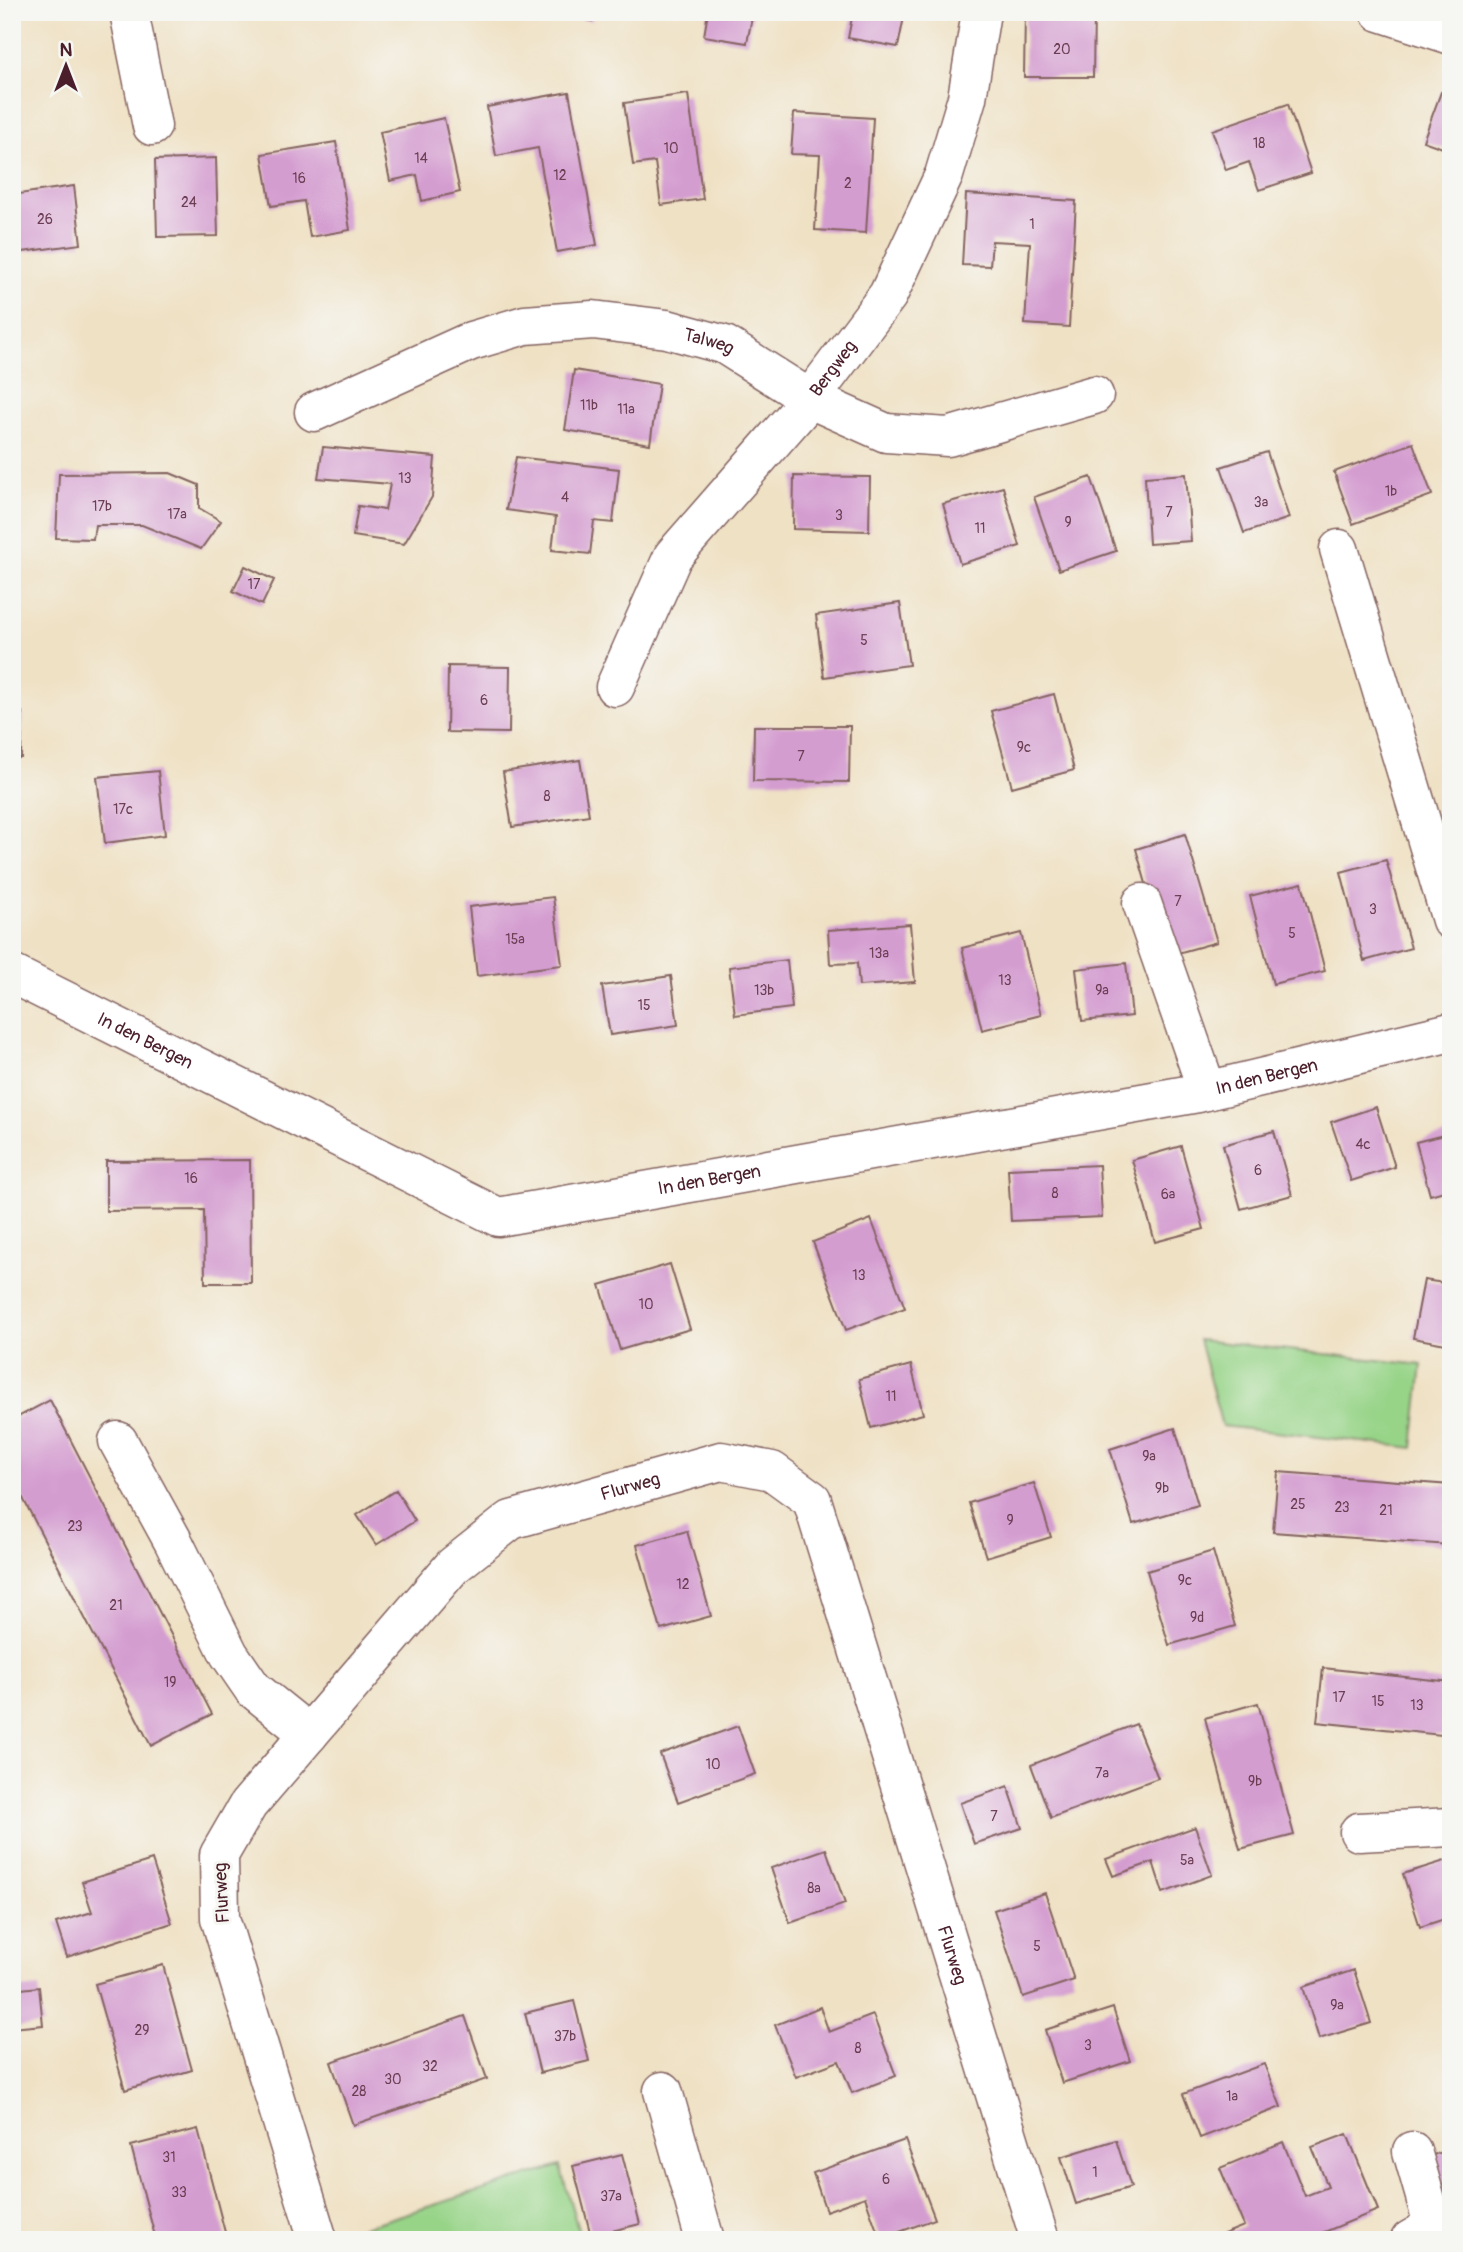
<svg xmlns="http://www.w3.org/2000/svg" width="1463" height="2252" font-family="Pangolin,sans-serif">
  <style>
    .green { fill: #97d488; stroke: #707a5a; stroke-width: 2 }
    .building { fill: #d49dd0 }
    .lines { fill: none; stroke-linecap: round; stroke-linejoin: round }
    .minor-casing { stroke: #846361; stroke-width: 41 }
    .minor { stroke: #fff; stroke-width: 38 }
    .labels { text-anchor: middle; dominant-baseline: central; stroke-width: 6; stroke-linejoin: round; paint-order: stroke }
    .number-label { font-size: 14px; fill: #6c3e54 }
    .street-label { font-size: 18px; fill: #4a1f2b; stroke: #f6f6f2 }
  </style>
  <rect width="100%" height="100%" fill="#f6f6f2"/>
  <filter id="ink" filterUnits="userSpaceOnUse"><feTurbulence type="fractalNoise" baseFrequency=".0143" numOctaves="2"/><feDisplacementMap in="SourceGraphic" scale="14" xChannelSelector="R" yChannelSelector="G"/><feConvolveMatrix kernelMatrix="1 2 1 2 8 2 1 2 1" color-interpolation-filters="sRGB"/></filter>
  <filter id="wash" filterUnits="userSpaceOnUse"><feTurbulence type="fractalNoise" baseFrequency=".00686" numOctaves="4" result="noise"/><feDisplacementMap in="SourceGraphic" scale="28" xChannelSelector="R" yChannelSelector="G"/><feGaussianBlur stdDeviation="1.57" result="paint"/><feColorMatrix in="noise" values="0 0 0 0 0 0 0 0 0 0 0 0 0 0 0 0 0 1.4 0 .05"/><feComposite in="paint" operator="in"/></filter>
  <g filter="url(#wash)">
    <rect width="100%" height="100%" fill="#efe1c4"/>
    <path class="green" d="M1199,1340L1422,1365L1413,1448L1222,1426Z
      M560,2166L581,2240H335L334,2236Z"/>
    <g id="blocks">
      <path class="building" d="M543,12H593L592,21Z
        M708,12H753L747,43L704,36Z
        M853,12H905L898,47L848,38Z
        M1025,13H1094L1093,77H1024Z
        M569,92L597,245L557,252L538,148L496,156L487,107Z
        M1441,92L1451,96V151L1423,141Z
        M688,94L703,199L661,205L655,162L633,165L624,103Z
        M1288,104L1311,173L1259,190L1249,162L1226,170L1212,130Z
        M794,113L873,118L866,233L815,230L820,155L791,154Z
        M444,118L460,192L422,201L417,175L390,181L380,132Z
        M336,142L350,230L310,237L304,201L271,206L262,154Z
        M216,158L218,236L157,237L155,160Z
        M74,186L81,244L15,253L12,195Z
        M966,194L1076,201L1069,327L1025,324L1030,243L992,241L990,266L962,265Z
        M574,370L659,384L650,444L565,430Z
        M1413,443L1432,495L1353,524L1334,472Z
        M323,447L435,457L432,497L404,544L353,536L358,506L385,510L390,484L318,478Z
        M1267,452L1289,518L1244,533L1221,467Z
        M516,457L619,469L613,523L594,521L590,554L552,550L556,517L506,510Z
        M170,473L199,485V508L221,521L201,549L142,525H95L93,539L56,538L59,474Z
        M1186,474L1191,541L1149,544L1145,477Z
        M794,476L870,477L869,531L793,529Z
        M1091,477L1116,551L1059,570L1034,497Z
        M1003,487L1020,546L960,564L943,504Z
        M245,566L274,580L262,605L233,591Z
        M900,603L909,665L824,677L816,615Z
        M448,666L510,667L509,733L447,732Z
        M1054,694L1074,770L1012,787L991,711Z
        M12,712H22L21,758H12Z
        M754,726H850L849,782L753,781Z
        M580,760L589,815L512,827L503,772Z
        M158,771L165,835L105,843L97,777Z
        M1185,834L1217,942L1167,956L1136,849Z
        M1386,860L1411,948L1364,961L1341,872Z
        M1302,883L1325,971L1273,984L1250,896Z
        M553,897L562,965L477,976L469,907Z
        M910,924L915,982L859,986L857,963L830,964L828,930Z
        M1021,933L1041,1015L982,1030L962,948Z
        M787,960L792,1008L735,1015L729,967Z
        M1126,963L1132,1016L1082,1021L1076,969Z
        M671,976L678,1025L610,1035L602,986Z
        M1376,1107L1395,1167L1351,1181L1331,1122Z
        M1274,1131L1292,1195L1241,1209L1223,1145Z
        M1451,1133V1189L1430,1195L1416,1142Z
        M1181,1146L1204,1229L1155,1242L1132,1160Z
        M250,1160L251,1283H205L204,1210L106,1211V1161Z
        M1099,1165L1102,1217L1011,1221L1008,1169Z
        M871,1219L905,1308L846,1330L813,1242Z
        M670,1264L690,1329L620,1350L600,1285Z
        M1424,1280L1451,1284V1345L1413,1338Z
        M911,1365L923,1414L871,1428L859,1379Z
        M50,1400L212,1714L151,1746L12,1477V1420Z
        M1175,1428L1198,1505L1133,1524L1110,1449Z
        M1278,1472L1451,1485L1449,1545L1273,1532Z
        M1034,1483L1051,1537L986,1557L969,1503Z
        M396,1490L415,1521L376,1545L357,1515Z
        M687,1531L711,1616L661,1630L637,1545Z
        M1213,1551L1235,1626L1169,1645L1147,1571Z
        M1323,1668L1451,1682V1736L1317,1722Z
        M1258,1703L1294,1835L1240,1849L1205,1718Z
        M1136,1724L1158,1778L1051,1818L1031,1765Z
        M738,1726L755,1774L678,1802L660,1754Z
        M1008,1786L1022,1828L974,1844L960,1803Z
        M1195,1827L1212,1875L1163,1893L1153,1862L1113,1876L1106,1859Z
        M826,1849L845,1904L790,1923L771,1868Z
        M1451,1859V1917L1420,1927L1403,1874Z
        M152,1860L172,1923L67,1957L56,1923L92,1912L82,1882Z
        M1045,1893L1074,1980L1023,1997L994,1910Z
        M163,1965L192,2070L125,2090L95,1984Z
        M1354,1970L1371,2023L1319,2039L1303,1987Z
        M39,1987L43,2025L12,2028V1990Z
        M574,2001L589,2061L540,2073L525,2013Z
        M820,2007L829,2032L873,2015L896,2076L852,2093L839,2061L796,2077L775,2025Z
        M1113,2008L1130,2061L1062,2083L1045,2030Z
        M465,2016L487,2079L353,2125L331,2062Z
        M1264,2064L1281,2107L1200,2138L1183,2094Z
        M198,2129L227,2240H156L131,2146Z
        M1347,2134L1378,2210L1305,2240H1209L1244,2226L1220,2168L1283,2142L1305,2196L1328,2187L1312,2147Z
        M905,2140L935,2219L880,2239L865,2197L826,2211L813,2173Z
        M1116,2140L1131,2187L1076,2204L1061,2157Z
        M1451,2149V2193L1440,2196L1427,2157Z
        M622,2154L640,2224L591,2236L573,2166Z"/>
    </g>
  </g>
  <g filter="url(#ink)">
    <use href="#blocks" fill-opacity="0" stroke="#846361" stroke-width="2"/>
    <g class="lines">
      <defs>
        <g id="minor">
          <path d="M129,12L152,126"/>
          <path d="M1380,12L1451,35"/>
          <path id="s1" d="M314,412L471,341L525,325L593,320L667,329L725,345L810,399L886,433L948,437L1094,395"/>
          <path d="M1339,549L1451,920"/>
          <path id="s2" d="M615,687L673,556L810,399L888,295L944,175L967,98L981,12"/>
          <path d="M1142,903L1207,1090"/>
          <path id="s3" d="M12,974L498,1217L1198,1093L1451,1032"/>
          <path d="M118,1441L173,1541L229,1654L253,1689L309,1734"/>
          <path d="M1359,1832L1451,1827"/>
          <path d="M663,2091L705,2240"/>
          <path id="s4" d="M318,2240L220,1918L219,1855L248,1805L453,1566L511,1520L721,1461L772,1471L812,1500L1040,2240"/>
          <path d="M1410,2240L1422,2233L1432,2221L1412,2151"/>
        </g>
      </defs>
      <use href="#minor" class="minor-casing"/>
      <use href="#minor" class="minor"/>
    </g>
  </g>
  <g class="labels">
    <g class="number-label">
      <text x="1062" y="49">20</text>
      <text x="1259" y="143">18</text>
      <text x="671" y="148">10</text>
      <text x="421" y="158">14</text>
      <text x="560" y="175">12</text>
      <text x="299" y="178">16</text>
      <text x="848" y="183">2</text>
      <text x="189" y="202">24</text>
      <text x="45" y="219">26</text>
      <text x="1032" y="224">1</text>
      <text x="589" y="405">11b</text>
      <text x="626" y="409">11a</text>
      <text x="405" y="478">13</text>
      <text x="1391" y="491">1b</text>
      <text x="565" y="497">4</text>
      <text x="1261" y="502">3a</text>
      <text x="102" y="506">17b</text>
      <text x="1169" y="512">7</text>
      <text x="177" y="514">17a</text>
      <text x="839" y="515">3</text>
      <text x="1068" y="522">9</text>
      <text x="980" y="528">11</text>
      <text x="254" y="584">17</text>
      <text x="864" y="640">5</text>
      <text x="484" y="700">6</text>
      <text x="1024" y="747">9c</text>
      <text x="801" y="756">7</text>
      <text x="547" y="796">8</text>
      <text x="123" y="809">17c</text>
      <text x="1178" y="901">7</text>
      <text x="1373" y="909">3</text>
      <text x="1292" y="933">5</text>
      <text x="515" y="939">15a</text>
      <text x="879" y="953">13a</text>
      <text x="1005" y="980">13</text>
      <text x="764" y="990">13b</text>
      <text x="1102" y="990">9a</text>
      <text x="644" y="1005">15</text>
      <text x="1363" y="1144">4c</text>
      <text x="1258" y="1170">6</text>
      <text x="191" y="1178">16</text>
      <text x="1055" y="1193">8</text>
      <text x="1168" y="1194">6a</text>
      <text x="859" y="1275">13</text>
      <text x="646" y="1304">10</text>
      <text x="891" y="1396">11</text>
      <text x="1149" y="1456">9a</text>
      <text x="1162" y="1488">9b</text>
      <text x="1298" y="1504">25</text>
      <text x="1342" y="1507">23</text>
      <text x="1386" y="1510">21</text>
      <text x="1010" y="1520">9</text>
      <text x="75" y="1526">23</text>
      <text x="1185" y="1580">9c</text>
      <text x="683" y="1584">12</text>
      <text x="116" y="1605">21</text>
      <text x="1197" y="1617">9d</text>
      <text x="170" y="1682">19</text>
      <text x="1339" y="1697">17</text>
      <text x="1378" y="1701">15</text>
      <text x="1417" y="1705">13</text>
      <text x="713" y="1764">10</text>
      <text x="1102" y="1773">7a</text>
      <text x="1255" y="1781">9b</text>
      <text x="994" y="1816">7</text>
      <text x="1187" y="1860">5a</text>
      <text x="814" y="1888">8a</text>
      <text x="1037" y="1946">5</text>
      <text x="1337" y="2005">9a</text>
      <text x="142" y="2030">29</text>
      <text x="565" y="2036">37b</text>
      <text x="1088" y="2045">3</text>
      <text x="858" y="2048">8</text>
      <text x="430" y="2066">32</text>
      <text x="393" y="2079">30</text>
      <text x="359" y="2091">28</text>
      <text x="1232" y="2096">1a</text>
      <text x="169" y="2157">31</text>
      <text x="1095" y="2172">1</text>
      <text x="886" y="2179">6</text>
      <text x="179" y="2192">33</text>
      <text x="611" y="2196">37a</text>
    </g>
    <g class="street-label">
      <text stroke="none"><textPath href="#s1" startOffset="415">Talweg</textPath></text>
      <text stroke="none"><textPath href="#s2" startOffset="390">Bergweg</textPath></text>
      <text stroke="none"><textPath href="#s3" startOffset="149">In den Bergen</textPath></text>
      <text stroke="none"><textPath href="#s3" startOffset="1325">In den Bergen</textPath></text>
      <text stroke="none"><textPath href="#s3" startOffset="758">In den Bergen</textPath></text>
      <text stroke="none"><textPath href="#s4" startOffset="970">Flurweg</textPath></text>
      <text transform="translate(222 1893) rotate(-93)">Flurweg</text>
      <text stroke="none"><textPath href="#s4" startOffset="1642">Flurweg</textPath></text>
    </g>
  </g>
  <rect width="1463" height="2252" fill="none" stroke="#f6f6f2" stroke-width="42"/>
  <g transform="translate(66 66)" stroke="#f6f6f2" stroke-width="5" paint-order="stroke">
  <path d="M0-5L12 26L0 18L-12 26Z" fill="#4a1f2b"/>
  <text y="-10" font-size="19" font-weight="bold" text-anchor="middle" fill="#4a1f2b">N</text>
  </g>
</svg>
